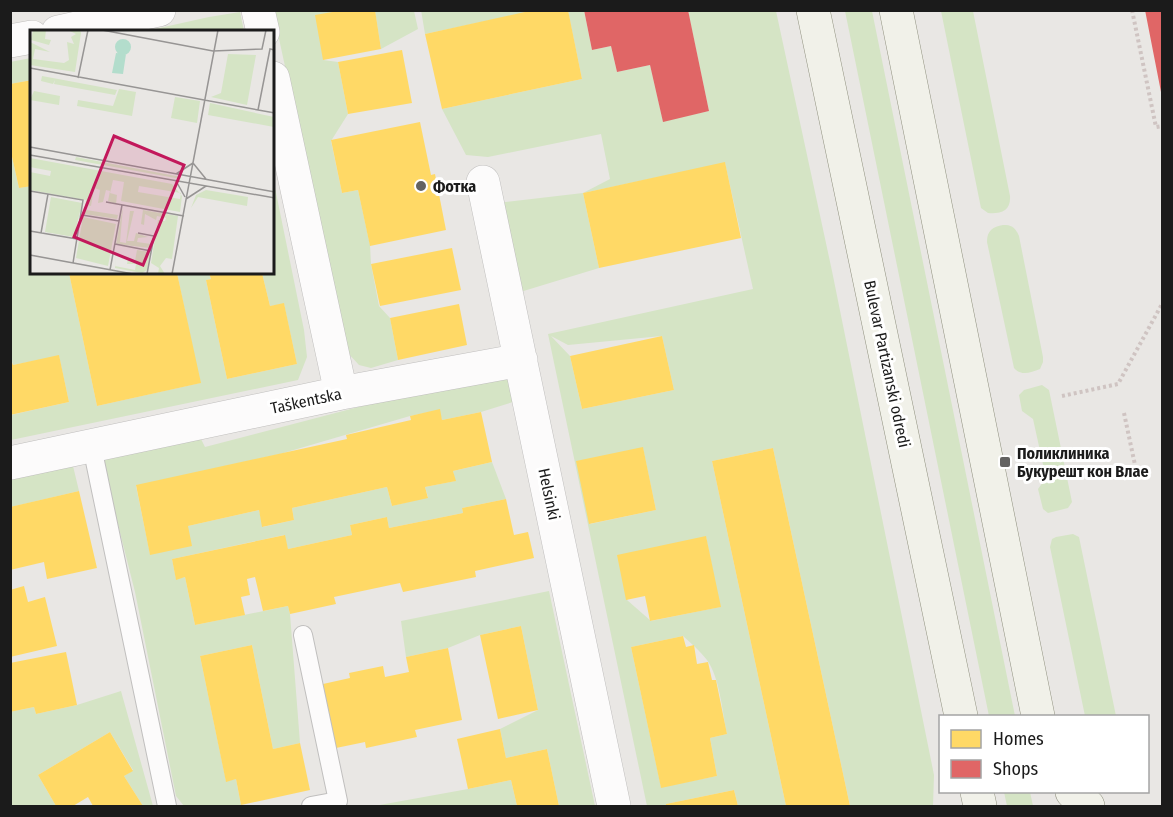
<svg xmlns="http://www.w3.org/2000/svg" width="1173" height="817" font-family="'Fira Sans Condensed',sans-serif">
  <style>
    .grass { fill: #d5e4c5; fill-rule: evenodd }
    .homes { fill: #ffd966 }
    .shops { fill: #e06666 }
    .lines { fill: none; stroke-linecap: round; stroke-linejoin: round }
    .lane-casing { stroke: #c0bfbe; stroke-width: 20 }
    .street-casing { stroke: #c0bfbe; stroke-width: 34 }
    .secondary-casing { stroke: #8f907e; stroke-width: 34 }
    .path { stroke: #cfc4c2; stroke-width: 4; stroke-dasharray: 3 3; stroke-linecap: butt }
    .lane { stroke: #fcfbfb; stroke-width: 18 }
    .street { stroke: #fcfbfb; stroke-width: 33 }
    .secondary { stroke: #f1f1e9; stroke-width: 33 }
    .poi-dot { fill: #636261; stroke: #fff; stroke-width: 2 }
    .labels { text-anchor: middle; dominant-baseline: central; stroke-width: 6; stroke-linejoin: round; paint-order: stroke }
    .poi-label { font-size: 16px; font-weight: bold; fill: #1b1b1b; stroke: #fff; text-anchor: start }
    .street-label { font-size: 16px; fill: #1b1b1b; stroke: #fff }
    .inset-road { fill: none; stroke: #979594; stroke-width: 1.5 }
    .view { fill: #c2185b; fill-opacity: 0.15; stroke: #c2185b; stroke-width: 3 }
    .inset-edge { fill: none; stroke: #1b1b1b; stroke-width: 3 }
  </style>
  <rect width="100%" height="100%" fill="#e9e7e4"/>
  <path class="grass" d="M421,10L534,11L425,34Z
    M584,10L592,50L611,46L617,72L650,65L663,121L709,111L688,11H776L832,271L934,775L933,806H850L773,448L712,461L786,806H738L734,790L666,804V806H647L548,334L753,289L725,163L583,193L599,268L507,296L497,203L583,193L610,179L601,134L488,157L466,155L442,109L582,79L568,11ZM551,336L568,345L662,336L674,390L582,409L570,356ZM643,448L656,510L590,524ZM706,537L720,607L651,621L627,600ZM683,636C691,643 700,651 707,660C720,678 722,711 727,734L710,738L717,776L661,787L631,647Z
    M273,11H344L323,60L338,62L348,114L331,141L342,193L358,190L370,245L371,264L379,306L390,318L398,360L371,368L359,365L347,352Z
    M375,11H414L418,29L381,49Z
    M845,11H872L1015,716H989Z
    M941,11H973L1010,196C1011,211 1001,214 988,213L981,208Z
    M240,12L244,31H146L209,17Z
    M31,58V80L11,84L10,62Z
    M10,148L19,188L31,186L32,273H69L97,406L200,383L177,273H209L211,279L206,280L227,379L297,364L284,304L270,306L262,273H273V178L304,330L307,357L298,380L11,440V415L69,402L59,356L13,365L10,354Z
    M1003,225C1012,225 1015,227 1019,236L1043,357V362L1040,369C1030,373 1021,376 1014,368L987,242C987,230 993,227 1003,225Z
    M508,373L513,402L481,412L442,420L439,410L410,416L280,454L136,486L150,554L188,526L259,510L263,527L294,520L292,508L387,487L392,506L428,497L425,487L455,481L453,471L492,462L506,499L462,508L463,513L389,528L387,517L350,525L352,535L288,549L284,535L172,559L176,579L185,577L195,625L288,606L290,614L300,743L273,749L252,645L200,656L226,781L236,779L241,805L236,806H184L176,796L135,592L101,457L199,435L205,447L412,393Z
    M1042,385L1049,390L1072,502L1068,508L1048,513L1043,509L1038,489L1046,478L1033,419L1022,411L1019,395L1024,390Z
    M73,466L79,491L11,507L10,480Z
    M1073,534L1079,537L1116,716H1085L1050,547L1052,539L1056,537Z
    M549,591L595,806H559L547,749L506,758L500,729L538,710L521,626L480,635L448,648L406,657L401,621Z
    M121,691L153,806H143L124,776L133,770L110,732L38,775L56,806H11L10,712L34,707L36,714L77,705Z
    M511,780L517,806H374L468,789Z
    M1004,792H1030L1033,806H1007Z"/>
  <path class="homes" d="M344,10H375L381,49L323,60L315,15Z
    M534,10H568L582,79L442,109L425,34Z
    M402,50L412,103L348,114L338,62Z
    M32,80V186L19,188L10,148V84Z
    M420,122L431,175L435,174L446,230L370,246L358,190L342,193L331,140Z
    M725,162L741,238L599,268L583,193Z
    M452,248L461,290L380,306L371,264Z
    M69,273H177L201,383L97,406Z
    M209,273H262L270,306L284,303L297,364L227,379L206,280L211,279Z
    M459,304L467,345L398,360L390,318Z
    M662,336L674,390L582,409L570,356Z
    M59,355L69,402L10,415V358L13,365Z
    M440,409L442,420L481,412L492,462L453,471L456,481L425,487L428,498L392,506L387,487L292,508L294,520L262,527L259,510L188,526L192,546L150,555L136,485L347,439L346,435L411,420L410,416Z
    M643,447L656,510L589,524L576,461Z
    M773,448L850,806H786L712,461Z
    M79,491L97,568L47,579L44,562L10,570V507Z
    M506,499L514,535L528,532L534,558L475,571L476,577L403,592L400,583L334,597L336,604L290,614L288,606L263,611L255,577L247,579L250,595L241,597L245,615L195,625L185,577L176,580L172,559L285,535L288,549L352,535L350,525L387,517L389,528L463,513L462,508Z
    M706,536L721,607L650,621L645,596L626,600L617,555Z
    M24,586L28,602L45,597L57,646L10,657V590Z
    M521,626L538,710L498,719L480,635Z
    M683,636L686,647L694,645L697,664L708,662L712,680H716L727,734L710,738L717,776L661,788L631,647Z
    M252,645L273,749L300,743L310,790L241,805L236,779L226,782L200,656Z
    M448,648L462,720L415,730L417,737L366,748L365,742L336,748L323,684L350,678L349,673L383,666L385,677L409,672L406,657Z
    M66,652L77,705L36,714L34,707L10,712V663Z
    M500,729L506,758L547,749L559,806H517L511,780L468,789L457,739Z
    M110,732L133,771L124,776L143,806H93L88,797L73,806H56L38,775Z
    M734,790L738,806H666V804Z"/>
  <path class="shops" d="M584,10H688L709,111L663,122L650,65L617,72L611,46L592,50Z
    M1145,10H1162V91L1161,92Z"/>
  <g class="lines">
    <defs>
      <path id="lane" d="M92,447L167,806
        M303,635L338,801L311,806"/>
      <path id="street" d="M258,10L263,32
        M58,32L159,10
        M10,41L32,37
        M273,78L341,393
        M483,182L614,806
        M10,463L341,393L521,360"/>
      <path id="secondary" d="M813,10L961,716
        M896,10L1038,716
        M977,792L980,806
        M1072,792L1088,806"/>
    </defs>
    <use href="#lane" class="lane-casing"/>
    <use href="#street" class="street-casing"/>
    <use href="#secondary" class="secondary-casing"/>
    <path class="path" d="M1132,10L1156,127L1162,126
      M1062,396L1118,384L1162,304
      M1124,413L1135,465"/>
    <use href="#lane" class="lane"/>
    <use href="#street" class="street"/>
    <use href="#secondary" class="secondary"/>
  </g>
  <g class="poi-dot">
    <circle cx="421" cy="186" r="6"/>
    <rect x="999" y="456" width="12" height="12" rx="3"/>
  </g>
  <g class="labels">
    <g class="poi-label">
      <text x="433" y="186">Фотка</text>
      <text x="1017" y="453">Поликлиника<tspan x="1017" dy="18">Букурешт кон Влае</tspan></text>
    </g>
    <g class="street-label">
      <text transform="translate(887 364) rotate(78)">Bulevar Partizanski odredi</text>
      <text transform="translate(306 401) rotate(-12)">Taškentska</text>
      <text transform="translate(549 494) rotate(78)">Helsinki</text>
    </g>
  </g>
  <g transform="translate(30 30)">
    <rect width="244" height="244" fill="#e9e7e4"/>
    <path d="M3,0H16L15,9L21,10L19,15L1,10ZM38,0H50L51,3L45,42L0,35V12L20,22L5,19L3,29L34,33L39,30L37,12L44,14L41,7L46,4ZM198,24L226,25L217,75L181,67L191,63ZM12,46L87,60L85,65L24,54L25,50L23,54L11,51ZM89,59L106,62L102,86L47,76L48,70L83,76ZM4,61L30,66L29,75L0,70ZM145,67L170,71L167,93L141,88ZM180,73L244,87V97L178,85ZM46,127L151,147V149L45,130ZM0,128L142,154L152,166L150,182L91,171L94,152L83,150L80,163L87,165L86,174L78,171L80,161L76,160L73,172L68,173L70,160L64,158L61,176L57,175L56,180L88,185L87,189L54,184L56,170L0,160V142L20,146L21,141L0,137ZM109,156L151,163L150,169L108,162ZM176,160L218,167L217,176L168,167L161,178L166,165ZM21,167L52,173L44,207L15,202ZM93,176L90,212L96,213L100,181H104L97,211H104L106,203L118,207L108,208L107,212L121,214L120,218L86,214ZM113,180L148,186L142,229L136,228L130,236L135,244H128L129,238L121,233L128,190L135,191L136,188L127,186L126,190L115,184L114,195L111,194ZM53,187L86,194L78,236L46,228ZM86,217L85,236L105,240L106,234H97L98,229L105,231L107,220L120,222L117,240L112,243L85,238Z" fill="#d5e4c5" fill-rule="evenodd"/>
    <path d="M85 17a8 8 0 1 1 16 0a8 8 0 1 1-16 0ZM86,23L96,24L93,44L82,43Z" fill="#b3ddcc"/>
    <path class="inset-road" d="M72,0L183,21L232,19L236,0M0,38L245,83M48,48L58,0M228,80L240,19L245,20M0,117L245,162M0,125L245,168M163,133L176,149M146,144L163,133M146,151L155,167M0,161L53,170L43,233M156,169L176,156M76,172L154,186M52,185L89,191M0,201L47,209M11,203L18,164M108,203L124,206L117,244M85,214L121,221M0,225L103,244M80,240L92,175M142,244L188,0"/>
    <path class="view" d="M84,106L154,135L113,235L44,207Z"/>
    <rect width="244" height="244" class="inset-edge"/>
  </g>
  <rect width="1173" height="817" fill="none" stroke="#1b1b1b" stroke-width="24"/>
  <rect x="939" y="715" width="210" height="78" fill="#ffffff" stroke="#a4a4a4" stroke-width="1.5"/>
  <rect x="951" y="730" width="30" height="18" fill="#ffd966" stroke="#a4a4a4" stroke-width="1.5"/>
  <text x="993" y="745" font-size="18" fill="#1b1b1b">Homes</text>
  <rect x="951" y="760" width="30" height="18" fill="#e06666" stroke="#a4a4a4" stroke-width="1.5"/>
  <text x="993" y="775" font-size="18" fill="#1b1b1b">Shops</text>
</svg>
